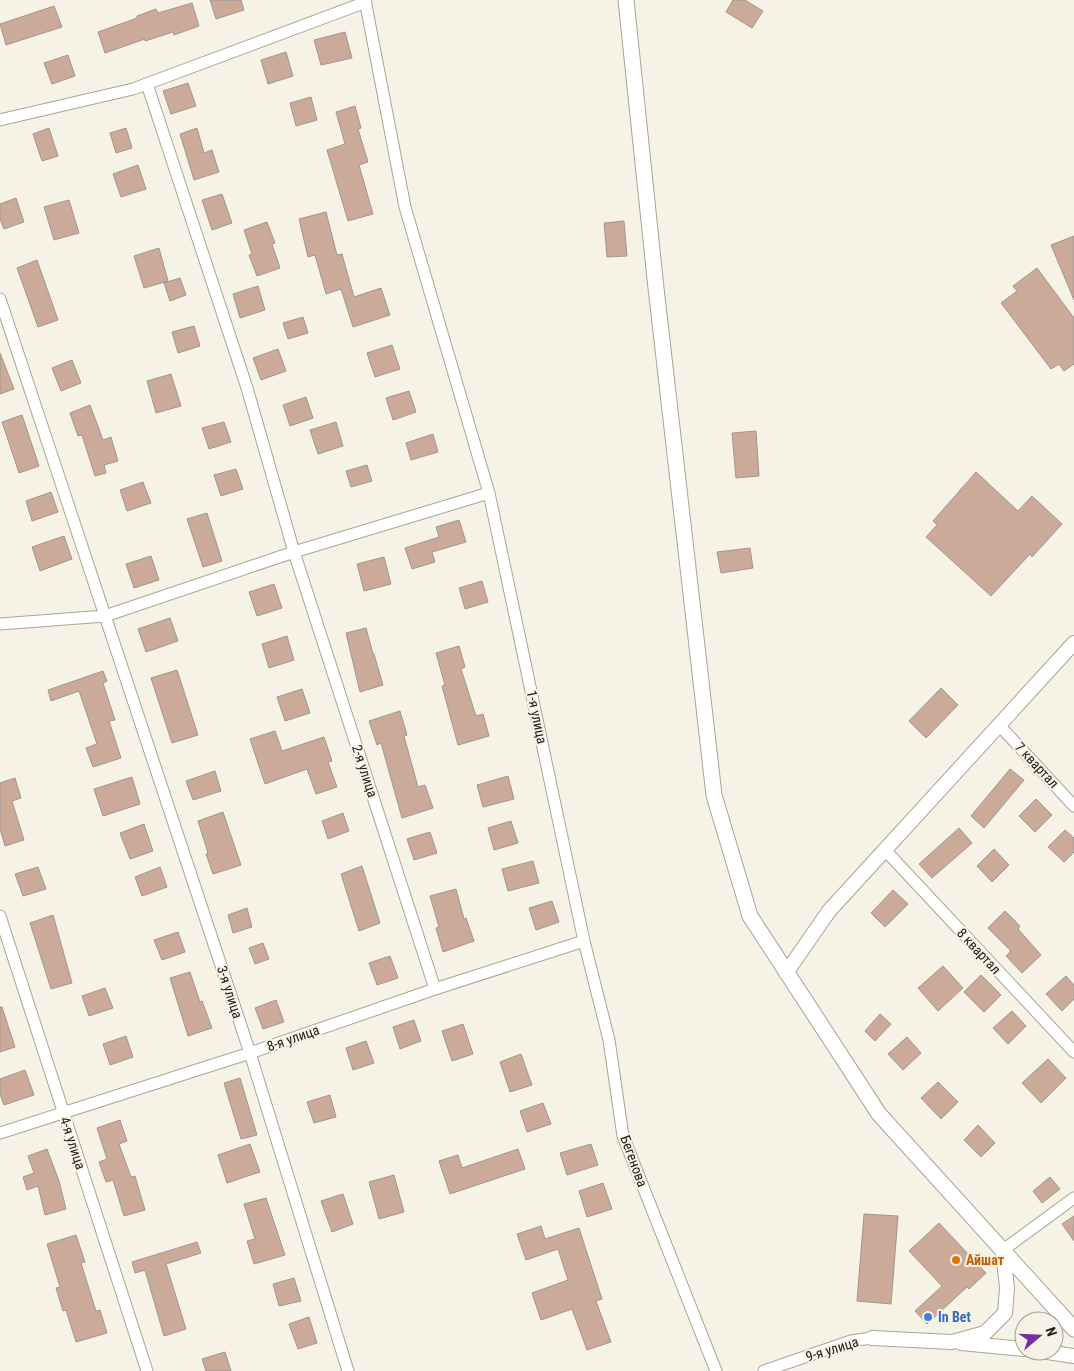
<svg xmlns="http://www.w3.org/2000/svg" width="1074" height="1371" font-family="'Roboto Condensed',sans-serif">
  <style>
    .building { fill: #ccaa9a; stroke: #a2958f }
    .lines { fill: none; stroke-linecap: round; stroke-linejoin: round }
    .minor-casing { stroke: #a7a598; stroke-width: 13 }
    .tertiary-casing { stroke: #a7a598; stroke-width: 16 }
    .secondary-casing { stroke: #a7a598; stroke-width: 17 }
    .minor { stroke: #fff; stroke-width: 11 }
    .tertiary { stroke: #fff; stroke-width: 14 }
    .secondary { stroke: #fff; stroke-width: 15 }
    .food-dot { fill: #e8710a; stroke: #f6f3e6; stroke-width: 2 }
    .shop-dot { fill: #3f7fe0; stroke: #f6f3e6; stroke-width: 2 }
    .labels { text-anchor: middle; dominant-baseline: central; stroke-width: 4; stroke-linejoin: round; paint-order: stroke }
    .street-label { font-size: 14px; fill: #21211c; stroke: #f6f3e6 }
    .food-label { font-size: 14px; font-weight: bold; fill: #c56008; stroke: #f6f3e6; text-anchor: start }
    .shop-label { font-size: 14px; font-weight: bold; fill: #366cbe; stroke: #f6f3e6; text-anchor: start }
  </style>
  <rect width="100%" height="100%" fill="#f6f3e6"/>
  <path class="building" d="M210,0H241L244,10L216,19Z
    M733,0H745L763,11L752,28L726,12Z
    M192,3L199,26L174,35L173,32L145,41V39L105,53L98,32L137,18V16L156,9L158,13Z
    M54,6L62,27L6,45L0,24Z
    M345,32L352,58L321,65L314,40Z
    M286,52L293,76L268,84L261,60Z
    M68,55L75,76L52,84L44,63Z
    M188,83L196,106L171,114L163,91Z
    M311,97L317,120L296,126L290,103Z
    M355,106L361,128L358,129L368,162L359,165L373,214L348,221L327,150L345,144L336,112Z
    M49,128L58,156L42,161L33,134Z
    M126,128L132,148L116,153L110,133Z
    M197,128L204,153L212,150L219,172L194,180L180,134Z
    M138,165L146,189L121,197L113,174Z
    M222,194L232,223L212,230L202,200Z
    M16,198L24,222L4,229L0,219V204Z
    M69,200L79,233L54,240L44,207Z
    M326,212L337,255L342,254L354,297L381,288L390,315L353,327L341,289L326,294L315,255L308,257L299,219Z
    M624,221L627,256L607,257L604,223Z
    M267,222L275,243L272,244L280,268L257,276L249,255L252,254L244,230Z
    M1074,236V300L1051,245Z
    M159,248L168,281L144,288L134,256Z
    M37,260L58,320L38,327L17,268Z
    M1037,268L1074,318V364L1064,371L1059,364L1051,369L1001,303L1017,291L1013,286Z
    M180,278L186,295L170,301L164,283Z
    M258,286L265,310L240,318L233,294Z
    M303,317L308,333L288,339L283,323Z
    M194,326L200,346L178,353L172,332Z
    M392,345L400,369L375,377L367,353Z
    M278,349L286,371L261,380L253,358Z
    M0,353L14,389L0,394Z
    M72,360L81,383L61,391L52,368Z
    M171,374L181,406L156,413L147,381Z
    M409,391L416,412L393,420L386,398Z
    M306,397L313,418L290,426L283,405Z
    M90,405L103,440L111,437L118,461L104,465L106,473L95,476L82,435L78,436L70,413Z
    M22,415L39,466L19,473L2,422Z
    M224,422L231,442L209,449L202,428Z
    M336,422L343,446L318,454L310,430Z
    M756,431L759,476L736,478L732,433Z
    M433,434L438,452L411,460L406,443Z
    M367,465L372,481L351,487L346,471Z
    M236,469L243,489L221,496L214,475Z
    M976,472L1018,511L1032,496L1062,524L1032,557L1030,554L991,596L926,537L937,525L933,521Z
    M143,482L151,503L127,511L120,490Z
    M51,492L58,512L32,521L26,501Z
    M207,513L222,561L203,567L187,519Z
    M459,520L466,542L432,552L435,562L412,569L405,548L439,537L436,527Z
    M64,536L72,559L40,571L32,547Z
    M750,548L753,568L721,573L717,552Z
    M151,556L159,580L134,588L126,564Z
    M384,557L391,584L364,591L357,564Z
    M482,581L488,602L465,609L459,588Z
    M274,584L282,608L257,616L249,592Z
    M170,618L178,641L146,652L138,629Z
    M366,628L373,654H374L383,685L360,692L346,633Z
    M287,636L294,660L269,668L262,644Z
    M459,646L465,667L461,669L476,716L483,714L489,736L458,745L442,686L445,685L436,653Z
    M177,670L198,735L172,743L151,678Z
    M103,671L107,681L103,683L115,720L109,721L121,758L93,767L86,748L97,744L79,691L51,701L48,690Z
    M941,688L958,705L926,738L909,721Z
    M302,689L310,713L285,721L277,697Z
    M400,711L407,735L404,736L418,787L425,785L433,808L402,818L381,743L377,745L369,721Z
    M275,731L282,751L324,737L332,761L328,762L337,787L316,794L307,769L265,784L250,739Z
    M1010,769L1024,780L984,828L971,816Z
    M215,771L221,791L193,800L186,781Z
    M508,776L514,799L483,807L477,785Z
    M132,777L140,804L103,816L94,789Z
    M15,778L21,798L12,801L24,840L5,846L0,829V783Z
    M1036,799L1052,815L1035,832L1019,816Z
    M223,812L241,865L213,874L206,854L208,853L198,821Z
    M343,813L349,831L328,839L322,821Z
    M511,821L518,843L494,850L488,828Z
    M144,824L153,851L130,859L120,833Z
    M959,828L972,843L932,878L919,864Z
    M1065,830L1074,838V852L1064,862L1048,847Z
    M430,832L437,853L414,860L407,839Z
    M994,849L1009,865L992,882L977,866Z
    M533,861L539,883L508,891L502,869Z
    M362,866L380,923L359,931L341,874Z
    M38,867L46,889L23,896L15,874Z
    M160,867L167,887L142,896L135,877Z
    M456,889L464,919L466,918L474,941L443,952L436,928L439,927L430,896Z
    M893,890L908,904L885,927L871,913Z
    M552,901L559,922L536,930L529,908Z
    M247,908L252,927L233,933L228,915Z
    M1005,911L1020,926L1018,929L1041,955L1022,973L1006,956L1011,951L988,928Z
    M53,915L72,983L51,989L30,923Z
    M178,932L185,952L162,960L154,940Z
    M263,943L269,959L255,964L249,948Z
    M390,956L398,978L377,985L369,963Z
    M943,966L963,988L938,1011L918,988Z
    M190,972L200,1002L202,1001L212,1028L188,1036L170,978Z
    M981,975L1001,995L984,1012L964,992Z
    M1066,976L1074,985V999L1062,1011L1046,994Z
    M105,988L113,1008L89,1016L82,996Z
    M276,1000L284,1022L263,1029L255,1008Z
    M0,1007H2L15,1047L0,1052Z
    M1012,1011L1026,1026L1008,1044L993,1028Z
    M880,1014L891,1024L875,1041L865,1031Z
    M414,1020L421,1041L400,1049L393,1027Z
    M463,1024L473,1054L452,1061L442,1031Z
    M126,1036L133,1057L110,1065L103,1044Z
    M907,1037L921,1053L903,1070L888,1054Z
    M366,1041L374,1063L353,1070L346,1048Z
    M521,1054L532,1085L510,1092L500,1062Z
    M1048,1059L1066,1078L1041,1103L1022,1083Z
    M25,1070L34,1095L4,1105L0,1094V1079Z
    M240,1078L257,1135L241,1139L224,1083Z
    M938,1082L958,1102L941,1119L921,1098Z
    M330,1095L336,1117L314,1123L307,1102Z
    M543,1103L551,1124L527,1132L520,1111Z
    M120,1120L127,1141L119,1144L131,1177L135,1176L145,1210L124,1216L113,1180L106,1182L99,1162L107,1159L97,1128Z
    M978,1125L995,1143L981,1157L964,1140Z
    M250,1144L260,1172L227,1183L218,1155Z
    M591,1144L598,1165L567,1175L560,1153Z
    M47,1149L59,1181L66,1209L45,1215L38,1186L27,1190L23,1177L34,1173L28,1156Z
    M518,1149L525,1169L450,1194L439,1161L458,1155L462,1168Z
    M394,1175L404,1212L379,1219L369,1182Z
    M1050,1177L1060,1189L1042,1203L1033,1191Z
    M603,1183L612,1209L587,1217L579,1191Z
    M343,1194L353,1224L332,1232L321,1201Z
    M266,1198L285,1255L254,1264L247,1241L255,1239L244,1204Z
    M864,1214L898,1216L891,1304L857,1301Z
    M1074,1216V1241L1062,1224Z
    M939,1223L986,1273L969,1289L967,1287L927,1324L915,1311L942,1286L909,1251Z
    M541,1226L545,1239L579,1228L602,1299L596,1301L611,1342L587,1350L572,1309L541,1320L532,1293L568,1280L558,1249L526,1260L517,1234Z
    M76,1235L85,1262L81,1263L96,1311L100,1310L107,1333L76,1342L66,1310L63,1311L56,1288L60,1287L47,1244Z
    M197,1242L201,1253L166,1264L186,1329L164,1336L145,1270L135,1273L132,1262Z
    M294,1278L301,1301L279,1306L273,1284Z
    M309,1317L317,1343L298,1349L289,1324Z
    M225,1352L231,1371H206L202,1359Z"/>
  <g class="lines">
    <defs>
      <path id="minor" d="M365,0L405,207L489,493L584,941L609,1040L623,1136L716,1371
        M147,84L247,388L294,552L435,989
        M0,120L133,89L366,2
        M0,299L250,1053L348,1371
        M0,624L105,616L294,552L489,493
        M999,725L1074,806
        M885,850L1074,1052
        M0,916L147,1371
        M0,1133L250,1053L435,989L584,941
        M1003,1250L1074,1198
        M764,1371L851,1341L872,1338"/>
      <path id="tertiary" d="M786,973L829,911L1074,643
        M872,1338L952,1342L985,1333L1005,1313L1007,1288L1003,1250
        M961,1343L1024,1349
        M1041,1351L1074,1356"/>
      <path id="secondary" d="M626,0L656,288L714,795L750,916L879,1114L1074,1329"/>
    </defs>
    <use href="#minor" class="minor-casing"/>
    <use href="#tertiary" class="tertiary-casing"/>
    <use href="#secondary" class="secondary-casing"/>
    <use href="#minor" class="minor"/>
    <use href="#tertiary" class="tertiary"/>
    <use href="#secondary" class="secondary"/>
  </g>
  <circle class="food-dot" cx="956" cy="1260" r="5"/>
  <circle class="shop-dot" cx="928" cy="1317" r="5"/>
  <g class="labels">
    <g class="street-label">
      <text transform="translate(537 717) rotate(78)">1-я улица</text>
      <text transform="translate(1037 765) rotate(47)">7 квартал</text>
      <text transform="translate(365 771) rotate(72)">2-я улица</text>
      <text transform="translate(979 951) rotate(47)">8 квартал</text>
      <text transform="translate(230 992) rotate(72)">3-я улица</text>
      <text transform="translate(293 1038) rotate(-19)">8-я улица</text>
      <text transform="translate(73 1143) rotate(72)">4-я улица</text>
      <text transform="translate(634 1161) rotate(70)">Бегенова</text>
      <text transform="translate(832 1349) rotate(-17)">9-я улица</text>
    </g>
    <g class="food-label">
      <text x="966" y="1260">Айшат</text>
    </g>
    <g class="shop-label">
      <text x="938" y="1317">In Bet</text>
    </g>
  </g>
  <g transform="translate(1039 1336) rotate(71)"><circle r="24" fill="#f6f3e6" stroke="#a19f95"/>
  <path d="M0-4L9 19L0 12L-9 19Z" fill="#722fa3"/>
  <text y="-8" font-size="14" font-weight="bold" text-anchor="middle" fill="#21211c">N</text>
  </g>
</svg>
